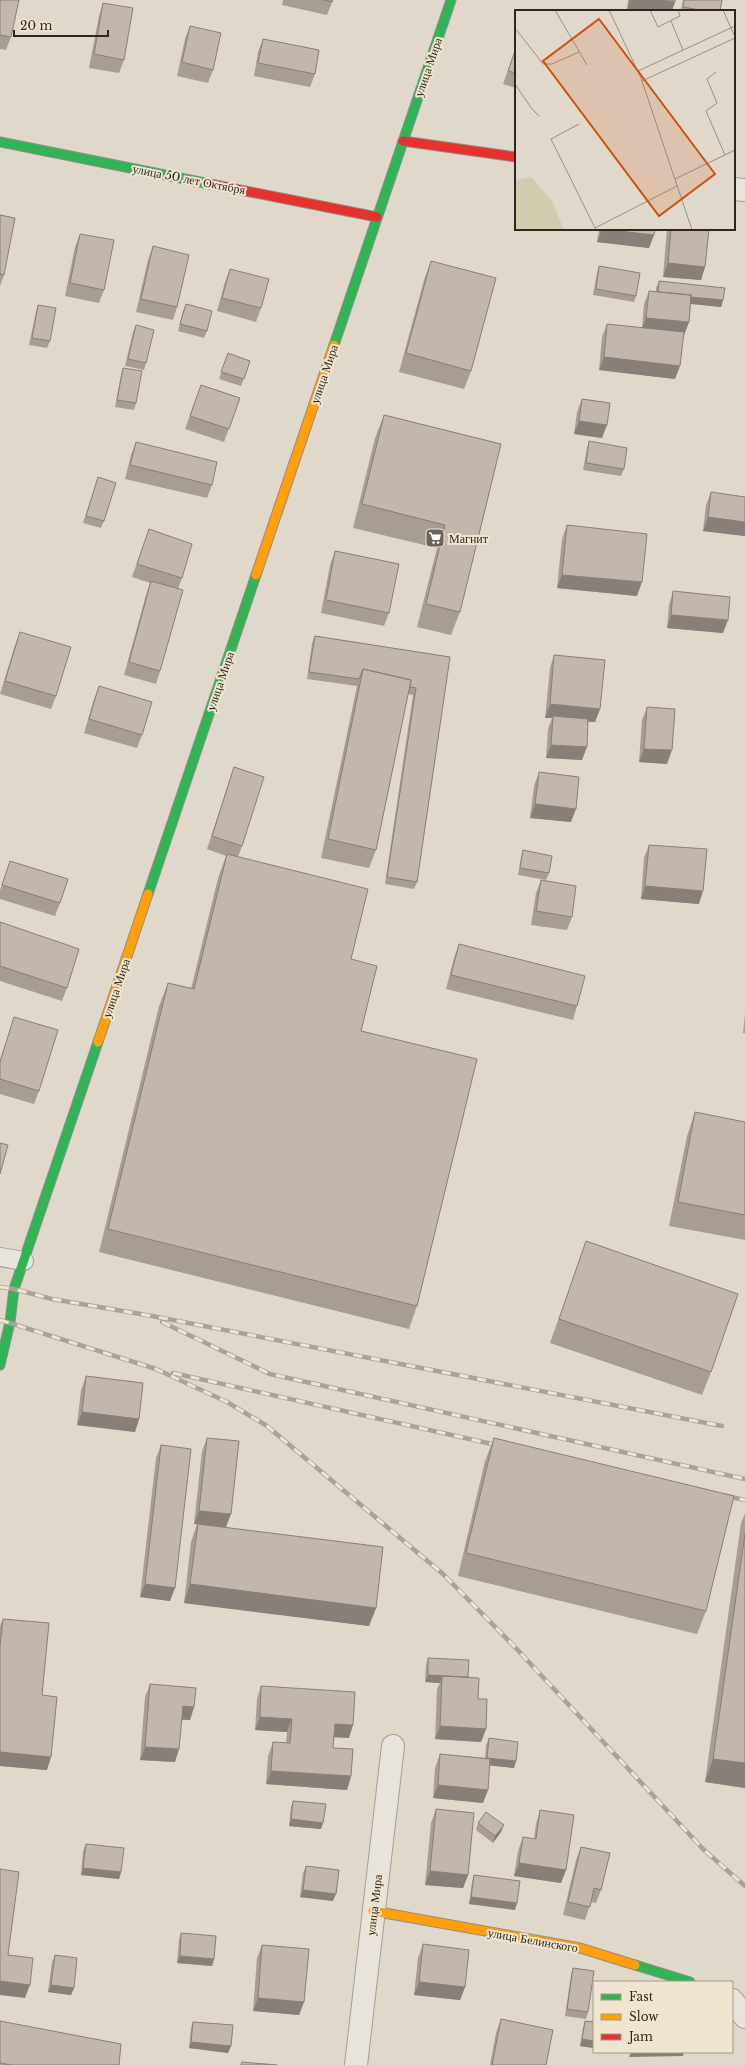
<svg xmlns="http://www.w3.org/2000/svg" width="745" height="2065" font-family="'Libre Baskerville',serif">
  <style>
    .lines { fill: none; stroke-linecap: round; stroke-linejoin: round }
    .lane-casing { stroke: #a59d94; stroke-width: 20 }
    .street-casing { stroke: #a59d94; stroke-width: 24 }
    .fast-casing { stroke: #948d84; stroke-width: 11 }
    .slow-casing { stroke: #948d84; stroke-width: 11 }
    .jam-casing { stroke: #948d84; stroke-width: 11 }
    .lane { stroke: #e8e4dc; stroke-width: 18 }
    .street { stroke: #e8e4dc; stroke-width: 22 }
    .fast { stroke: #30b455; stroke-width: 9 }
    .slow { stroke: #ff9f0a; stroke-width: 9 }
    .jam { stroke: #e5322d; stroke-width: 9 }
    .rail-casing { stroke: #a8a29c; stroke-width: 4.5 }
    .rail { stroke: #f0e5d1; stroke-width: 3; stroke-dasharray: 9; stroke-linecap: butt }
    .wall { fill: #a89d94 }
    .shaded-wall { fill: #887f78 }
    .building { fill: #c3b6ac; stroke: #887f78 }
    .labels { text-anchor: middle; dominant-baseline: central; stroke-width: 4; stroke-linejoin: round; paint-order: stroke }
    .street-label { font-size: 12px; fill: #31261e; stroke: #f0e5d1 }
    .poi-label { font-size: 12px; fill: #31261e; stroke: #f0e5d1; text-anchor: start }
    .inset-road { fill: none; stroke: #9a9186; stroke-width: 1 }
    .view { fill: #cd510f; fill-opacity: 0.15; stroke: #cd510f; stroke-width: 2 }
    .inset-edge { fill: none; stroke: #31261e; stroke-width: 2 }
  </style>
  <rect width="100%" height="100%" fill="#e0d8cb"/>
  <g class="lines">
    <defs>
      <path id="lane" d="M0,1257L24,1261"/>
      <path id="street" d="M734,189L745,190
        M732,2000L745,2017
        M356,2065L393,1746"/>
      <path id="fast" d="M0,142L210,184
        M334,345L451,0
        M148,894L256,575
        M0,1365L10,1322L14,1289L98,1042
        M635,1965L690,1982"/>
      <path id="slow" d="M256,575L334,345
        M98,1042L148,894
        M373,1911L580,1948L635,1965"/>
      <path id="jam" d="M403,141L516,157
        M210,184L377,217"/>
    </defs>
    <use href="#lane" class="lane-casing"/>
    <use href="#street" class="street-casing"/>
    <use href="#fast" class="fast-casing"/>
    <use href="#slow" class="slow-casing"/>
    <use href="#jam" class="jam-casing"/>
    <use href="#lane" class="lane"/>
    <use href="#street" class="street"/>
    <use href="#fast" class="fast"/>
    <use href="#slow" class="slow"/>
    <use href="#jam" class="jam"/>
    <defs>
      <path id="rail" d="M0,1287L14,1289L52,1299L152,1316L722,1426
        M0,1320L156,1369L227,1402L267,1426L443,1574L513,1645L703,1849L745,1886
        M162,1322L270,1374L745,1479
        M173,1373L501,1446
        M722,1495L745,1500"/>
    </defs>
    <use href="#rail" class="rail-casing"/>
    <use href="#rail" class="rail"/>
  </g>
  <path class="wall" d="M0,0L11,37L6,50L0,49Z
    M283,0H333L327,15L282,5Z
    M628,0H675L672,11H635L627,10Z
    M683,0H722L720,11H681Z
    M103,3L124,60L119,73L89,68L99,16Z
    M190,26L213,70L208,83L177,76L185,39Z
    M263,39L315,74L310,87L254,76L258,52Z
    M516,48V88L503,84Z
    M0,215L4,275L0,286Z
    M599,229H655L649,248L597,242Z
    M667,229H709L705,267L701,280L663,277Z
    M80,234L104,290L99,303L65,296L75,247Z
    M153,246L177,307L173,320L136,312L148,260Z
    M431,261L471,371L464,389L399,372L424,280Z
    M599,266L636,296L634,302L593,295L597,273Z
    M230,269L261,308L256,322L217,311L225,282Z
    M659,281L723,300L721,307L691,304L689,322L684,335H683L675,379L599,370L602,337L607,324L642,328L644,304L649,291L656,292V288Z
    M186,304L207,331L204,338L178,331L183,311Z
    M38,305L50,341L47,348L29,345L36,312Z
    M136,325L146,363L144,370L125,366L133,332Z
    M228,353L250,361L241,386L219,379Z
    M123,368L136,403L134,410L115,407L121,375Z
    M201,385L240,398L224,442L185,429Z
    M582,399L602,438L574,434L577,412Z
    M384,415L501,444L460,612L451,635L417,627L437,548L353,528L375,438Z
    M589,441L624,469L621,476L583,470L587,448Z
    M136,442L212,485L207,498L125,479L131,455Z
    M98,477L104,521L101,528L83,523Z
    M711,492L745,497V536L703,531L706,505Z
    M567,525L637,596L557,588L562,539Z
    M149,529L182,578L178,589L160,671L156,684L124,675L146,595L150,583L132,577Z
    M335,551L389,613L384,626L321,613L330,565Z
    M673,591L723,633L667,628L669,605Z
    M20,632L56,696L51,709L0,694L15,645Z
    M315,636L450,657L417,882L414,889L385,884L413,695L408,694L376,850L369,868L321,858L357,686L307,679L312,643Z
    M554,655L600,709L595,722H588L582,760L546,758L548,729L552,718H545L550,668Z
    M99,686L142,735L137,748L84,733L94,699Z
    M647,707L667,764L639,762L642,720Z
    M234,767L242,846L238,857L351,959L361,1031L417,1306L409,1329L99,1252L159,1006L168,983L191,989L218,878L226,856L207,849Z
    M539,772L571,822L530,818L534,786Z
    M649,845L699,904L641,899L644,858Z
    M523,850L549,873L546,880L518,875L521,857Z
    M10,861L60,903L55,916L0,899V890Z
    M541,880L572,917L567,930L531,925L536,893Z
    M0,922L67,988L62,1001L0,981Z
    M459,944L577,1006L573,1020L446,989L454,958Z
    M745,1014V1033H743Z
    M14,1017L39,1091L34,1104L0,1094V1060Z
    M695,1112L745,1122V1240L669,1226L687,1136Z
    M586,1241L711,1372L702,1395L550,1343Z
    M86,1376L139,1419L135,1432L77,1425L81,1390Z
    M207,1438L226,1527L376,1608L369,1626L184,1603L191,1542L197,1524H194L202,1451Z
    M494,1438L706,1611L697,1634L458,1576L485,1461Z
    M161,1445L170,1601L140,1597L156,1458Z
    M745,1513V1788L705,1782L741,1523Z
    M3,1619L42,1695L47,1770L0,1766V1626Z
    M428,1658L468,1677L478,1699L486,1729L481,1742L435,1739L437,1689L440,1683L425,1682L426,1665Z
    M150,1684L194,1707L190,1720H182L175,1762L140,1760L145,1697Z
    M261,1686L349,1738L334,1737L333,1748L351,1776L347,1790L266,1784L268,1756L273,1742L286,1743L287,1732L255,1730L257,1699Z
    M489,1738L516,1761L514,1768L490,1765L483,1803L433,1798L435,1768L440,1754L485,1758L486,1745Z
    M293,1801L321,1829L289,1826L291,1807Z
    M436,1809L468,1875L463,1888L425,1885L431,1823Z
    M540,1810L566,1870L561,1883L514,1876L518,1851L523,1837L534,1839L536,1824Z
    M478,1823L501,1832L493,1843L476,1830Z
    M86,1844L121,1872L119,1879L81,1875L83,1851Z
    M581,1847L601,1890L596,1903L591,1902L585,1920L563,1915L576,1860Z
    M306,1866L333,1901L300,1897L303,1873Z
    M474,1875L515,1910L469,1904L472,1882Z
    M181,1933L214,1959L212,1966L177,1963L179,1940Z
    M423,1944L465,1987L460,2000L414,1995L418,1958Z
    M262,1945L304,2002L299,2015L253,2011L257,1958Z
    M55,1955L74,1988L71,1995L48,1992L52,1962Z
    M573,1968L588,2012L586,2019L565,2016L571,1975Z
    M501,2019L546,2065H490L496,2033Z
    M0,2021L119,2065H0Z
    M585,2021L594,2022V2048L580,2046L583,2028Z
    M193,2022L231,2046L228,2053L189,2048L191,2028Z"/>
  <path class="shaded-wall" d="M630,0H658L675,2L672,11H635L627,10Z
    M602,229L654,235L649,248L597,242Z
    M668,263L705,267L701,280L663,277Z
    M657,293L723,300L721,307L655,300Z
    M646,318L689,322L684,335L641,331Z
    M604,357L680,366L675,379L599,370Z
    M579,421L607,425L602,438L574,434Z
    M708,517L745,522V536L703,531Z
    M562,575L642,582L637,596L557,588Z
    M671,615L728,620L723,633L667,628Z
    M550,704L600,709L595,722L553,718V716L552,718H545Z
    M551,745L587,747L582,760L546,758Z
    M644,749L672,750L667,764L639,762Z
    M535,804L576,809L571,822L530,818Z
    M645,886L703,891L699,904L641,899Z
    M82,1412L139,1419L135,1432L77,1425Z
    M199,1511L231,1514L226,1527L194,1524Z
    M145,1584L175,1588L170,1601L140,1597Z
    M190,1584L376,1608L369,1626L184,1603Z
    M428,1675L442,1676L440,1683L425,1682Z
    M183,1706L194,1707L190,1720L178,1719Z
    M260,1717L292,1719L287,1732L255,1730Z
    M335,1724L353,1725L349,1738L330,1737Z
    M440,1726L486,1729L481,1742L435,1739Z
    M145,1747L179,1749L175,1762L140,1760Z
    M0,1752L51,1757L47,1770L0,1766Z
    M487,1758L516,1761L514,1768L484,1765Z
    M713,1759L745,1763V1788L705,1782Z
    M271,1771L351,1776L347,1790L266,1784Z
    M438,1785L488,1790L483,1803L433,1798Z
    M291,1819L323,1823L321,1829L289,1826Z
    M504,1825L501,1832L493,1843L495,1836Z
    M519,1863L566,1870L561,1883L514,1876Z
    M83,1868L121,1872L119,1879L81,1875Z
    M430,1871L468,1875L463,1888L425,1885Z
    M303,1890L336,1894L333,1901L300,1897Z
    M471,1897L517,1903L515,1910L469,1904Z
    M180,1956L214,1959L212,1966L177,1963Z
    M0,1981L30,1985L25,1998L0,1995Z
    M419,1982L465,1987L460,2000L414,1995Z
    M51,1985L74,1988L71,1995L48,1992Z
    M258,1998L304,2002L299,2015L253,2011Z
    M582,2039L594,2041V2048L580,2046Z
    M191,2042L231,2046L228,2053L189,2048Z
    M631,2052H684L683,2056L629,2057Z"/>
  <path class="building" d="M0,0H19L11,37L0,35Z
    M323,0H333L332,2Z
    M658,0H675V2Z
    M684,0H722L720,11H705L683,7Z
    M103,3L133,8L124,60L94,54Z
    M190,26L221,33L213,70L182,62Z
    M263,39L319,50L315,74L258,63Z
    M516,48V73L508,71Z
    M0,215L15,218L4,275L0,274Z
    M602,229H655L654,235Z
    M671,229H709L705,267L668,263Z
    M80,234L114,240L104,290L70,283Z
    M153,246L189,255L177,307L141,299Z
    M431,261L496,278L471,371L406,353Z
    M599,266L640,273L636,296L596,289Z
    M230,269L269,279L261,308L222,298Z
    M659,281L725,288L723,300L691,297V295L658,292Z
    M649,291L691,295L689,322L646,318Z
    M186,304L212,311L207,331L180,324Z
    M38,305L56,308L50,341L32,338Z
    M607,324L684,332L680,366L604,357Z
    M136,325L154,330L146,363L128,359Z
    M228,353L250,361L244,379L221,372Z
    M123,368L142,371L136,403L117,400Z
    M201,385L240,398L229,429L190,416Z
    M582,399L610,403L607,425L579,421Z
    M384,415L501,444L460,612L426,604L445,525L362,504Z
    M589,441L627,448L624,469L586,463Z
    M136,442L217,462L212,485L130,465Z
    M98,477L116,483L104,521L86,516Z
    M711,492L745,497V522L708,517Z
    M567,525L647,534L642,582L562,575Z
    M149,529L192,544L182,578L137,564Z
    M335,551L399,564L389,613L326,600Z
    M151,581L183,590L160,671L129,662Z
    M673,591L730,597L728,620L671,615Z
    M20,632L71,647L56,696L5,681Z
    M315,636L450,657L417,882L387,877L416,688L410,687L411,680L363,669L359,679L309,672Z
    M554,655L605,660L600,709L550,704Z
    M363,669L411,680L376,850L328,839Z
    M99,686L152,702L142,735L89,719Z
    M647,707L675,709L672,750L644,749Z
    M553,716L588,719L587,747L551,745Z
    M234,767L264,777L242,846L212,836Z
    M539,772L579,777L576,809L535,804Z
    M649,845L707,849L703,891L645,886Z
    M523,850L552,856L549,873L520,868Z
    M227,854L368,889L351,959L377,966L361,1031L477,1059L417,1306L108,1229L168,983L194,989Z
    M10,861L68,879L60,903L2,885Z
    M541,880L576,886L572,917L536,911Z
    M0,922L79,949L67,988L0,966Z
    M459,944L585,976L577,1006L451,975Z
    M14,1017L58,1030L39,1091L0,1079V1062Z
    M695,1112L745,1122V1215L678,1202Z
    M0,1143L8,1145L0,1174Z
    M586,1241L738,1294L711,1372L559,1319Z
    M86,1376L143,1383L139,1419L82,1412Z
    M207,1438L239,1441L231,1514L199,1511Z
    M494,1438L734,1496L706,1611L466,1553Z
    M161,1445L191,1449L175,1588L145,1584Z
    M198,1524L383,1547L376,1608L190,1584Z
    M745,1534V1763L713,1759Z
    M3,1619L49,1623L42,1695L57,1697L51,1757L0,1752V1646Z
    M428,1658L469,1660L468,1677L428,1675Z
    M442,1676L479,1678L478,1699H487L486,1729L440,1726Z
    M150,1684L196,1688L194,1707L183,1706L179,1749L145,1747Z
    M261,1686L355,1692L353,1725L335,1724L333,1748L353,1749L351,1776L271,1771L273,1742L290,1743L292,1719L260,1717Z
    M489,1738L518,1742L516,1761L487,1758Z
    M440,1754L490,1759L488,1790L438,1785Z
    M293,1801L326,1804L323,1823L291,1819Z
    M436,1809L474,1813L468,1875L430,1871Z
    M540,1810L574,1815L566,1870L519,1863L523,1837L536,1839Z
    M486,1812L504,1825L495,1836L478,1823Z
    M86,1844L124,1848L121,1872L83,1868Z
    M581,1847L610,1853L601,1890L594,1888L590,1907L568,1902Z
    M306,1866L339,1870L336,1894L303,1890Z
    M0,1869L19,1872L8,1955L33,1958L30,1985L0,1981Z
    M474,1875L520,1881L517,1903L471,1897Z
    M181,1933L216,1936L214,1959L180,1956Z
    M423,1944L469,1950L465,1987L419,1982Z
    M262,1945L309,1949L304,2002L258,1998Z
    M55,1955L77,1958L74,1988L51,1985Z
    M573,1968L594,1971L588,2012L567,2009Z
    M501,2019L553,2030L546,2065H492Z
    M0,2021L121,2044L119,2065H11L0,2063Z
    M585,2021L594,2022V2041L582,2039Z
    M193,2022L233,2025L231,2046L191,2042Z
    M242,2062L277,2065H241Z"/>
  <defs>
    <symbol id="supermarket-square" viewBox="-11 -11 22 22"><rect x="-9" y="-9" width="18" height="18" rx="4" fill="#6e645b" stroke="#f0e5d1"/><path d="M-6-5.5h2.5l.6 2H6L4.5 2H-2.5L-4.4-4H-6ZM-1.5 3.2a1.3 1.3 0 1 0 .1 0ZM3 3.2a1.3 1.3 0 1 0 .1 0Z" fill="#fff"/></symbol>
  </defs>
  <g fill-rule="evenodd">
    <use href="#supermarket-square" x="424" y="527" width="22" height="22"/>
  </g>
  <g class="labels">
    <g class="street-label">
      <text transform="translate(428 67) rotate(-71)">улица Мира</text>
      <text transform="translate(189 179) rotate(11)">улица 50 лет Октября</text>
      <text transform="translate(324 374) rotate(-71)">улица Мира</text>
      <text transform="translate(220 681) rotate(-71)">улица Мира</text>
      <text transform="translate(116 988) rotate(-71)">улица Мира</text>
      <text transform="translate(374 1905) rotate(-83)">улица Мира</text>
      <text transform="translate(533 1940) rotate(10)">улица Белинского</text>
    </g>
    <g class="poi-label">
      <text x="449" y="538">Магнит</text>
    </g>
  </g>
  <g transform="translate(515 10)">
    <rect width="220" height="220" fill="#e0d8cb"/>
    <path d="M16,167L37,191L49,220H0V170Z" fill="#d0cdaf"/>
    <path class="inset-road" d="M40,0L72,55M94,0L126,68L177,220M135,0L143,17L165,6L163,0M208,0L220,27M156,11L168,40M0,18L28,54H37L64,42M123,61L220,16M201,62L192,69L202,93L191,101L210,145M127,71L220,28M0,74L17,99L24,106M64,114L36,129L81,220M160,169L220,140M80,218L162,176"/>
    <path class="view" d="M84,9L200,164L144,206L28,51Z"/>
    <rect width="220" height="220" class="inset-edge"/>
  </g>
  <rect x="593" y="1981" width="140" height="72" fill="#f0e5d1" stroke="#a49989"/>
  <rect x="601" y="1994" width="20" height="6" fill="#30b455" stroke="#a49989"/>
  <text x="629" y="2001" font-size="12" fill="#31261e">Fast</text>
  <rect x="601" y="2014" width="20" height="6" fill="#ff9f0a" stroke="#a49989"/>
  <text x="629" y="2021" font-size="12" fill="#31261e">Slow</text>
  <rect x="601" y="2034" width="20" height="6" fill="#e5322d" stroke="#a49989"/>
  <text x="629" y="2041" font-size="12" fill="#31261e">Jam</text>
  <path d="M14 30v6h94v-6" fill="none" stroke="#31261e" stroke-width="2"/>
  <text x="20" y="30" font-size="12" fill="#31261e" stroke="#f0e5d1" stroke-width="3" paint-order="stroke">20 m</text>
</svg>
